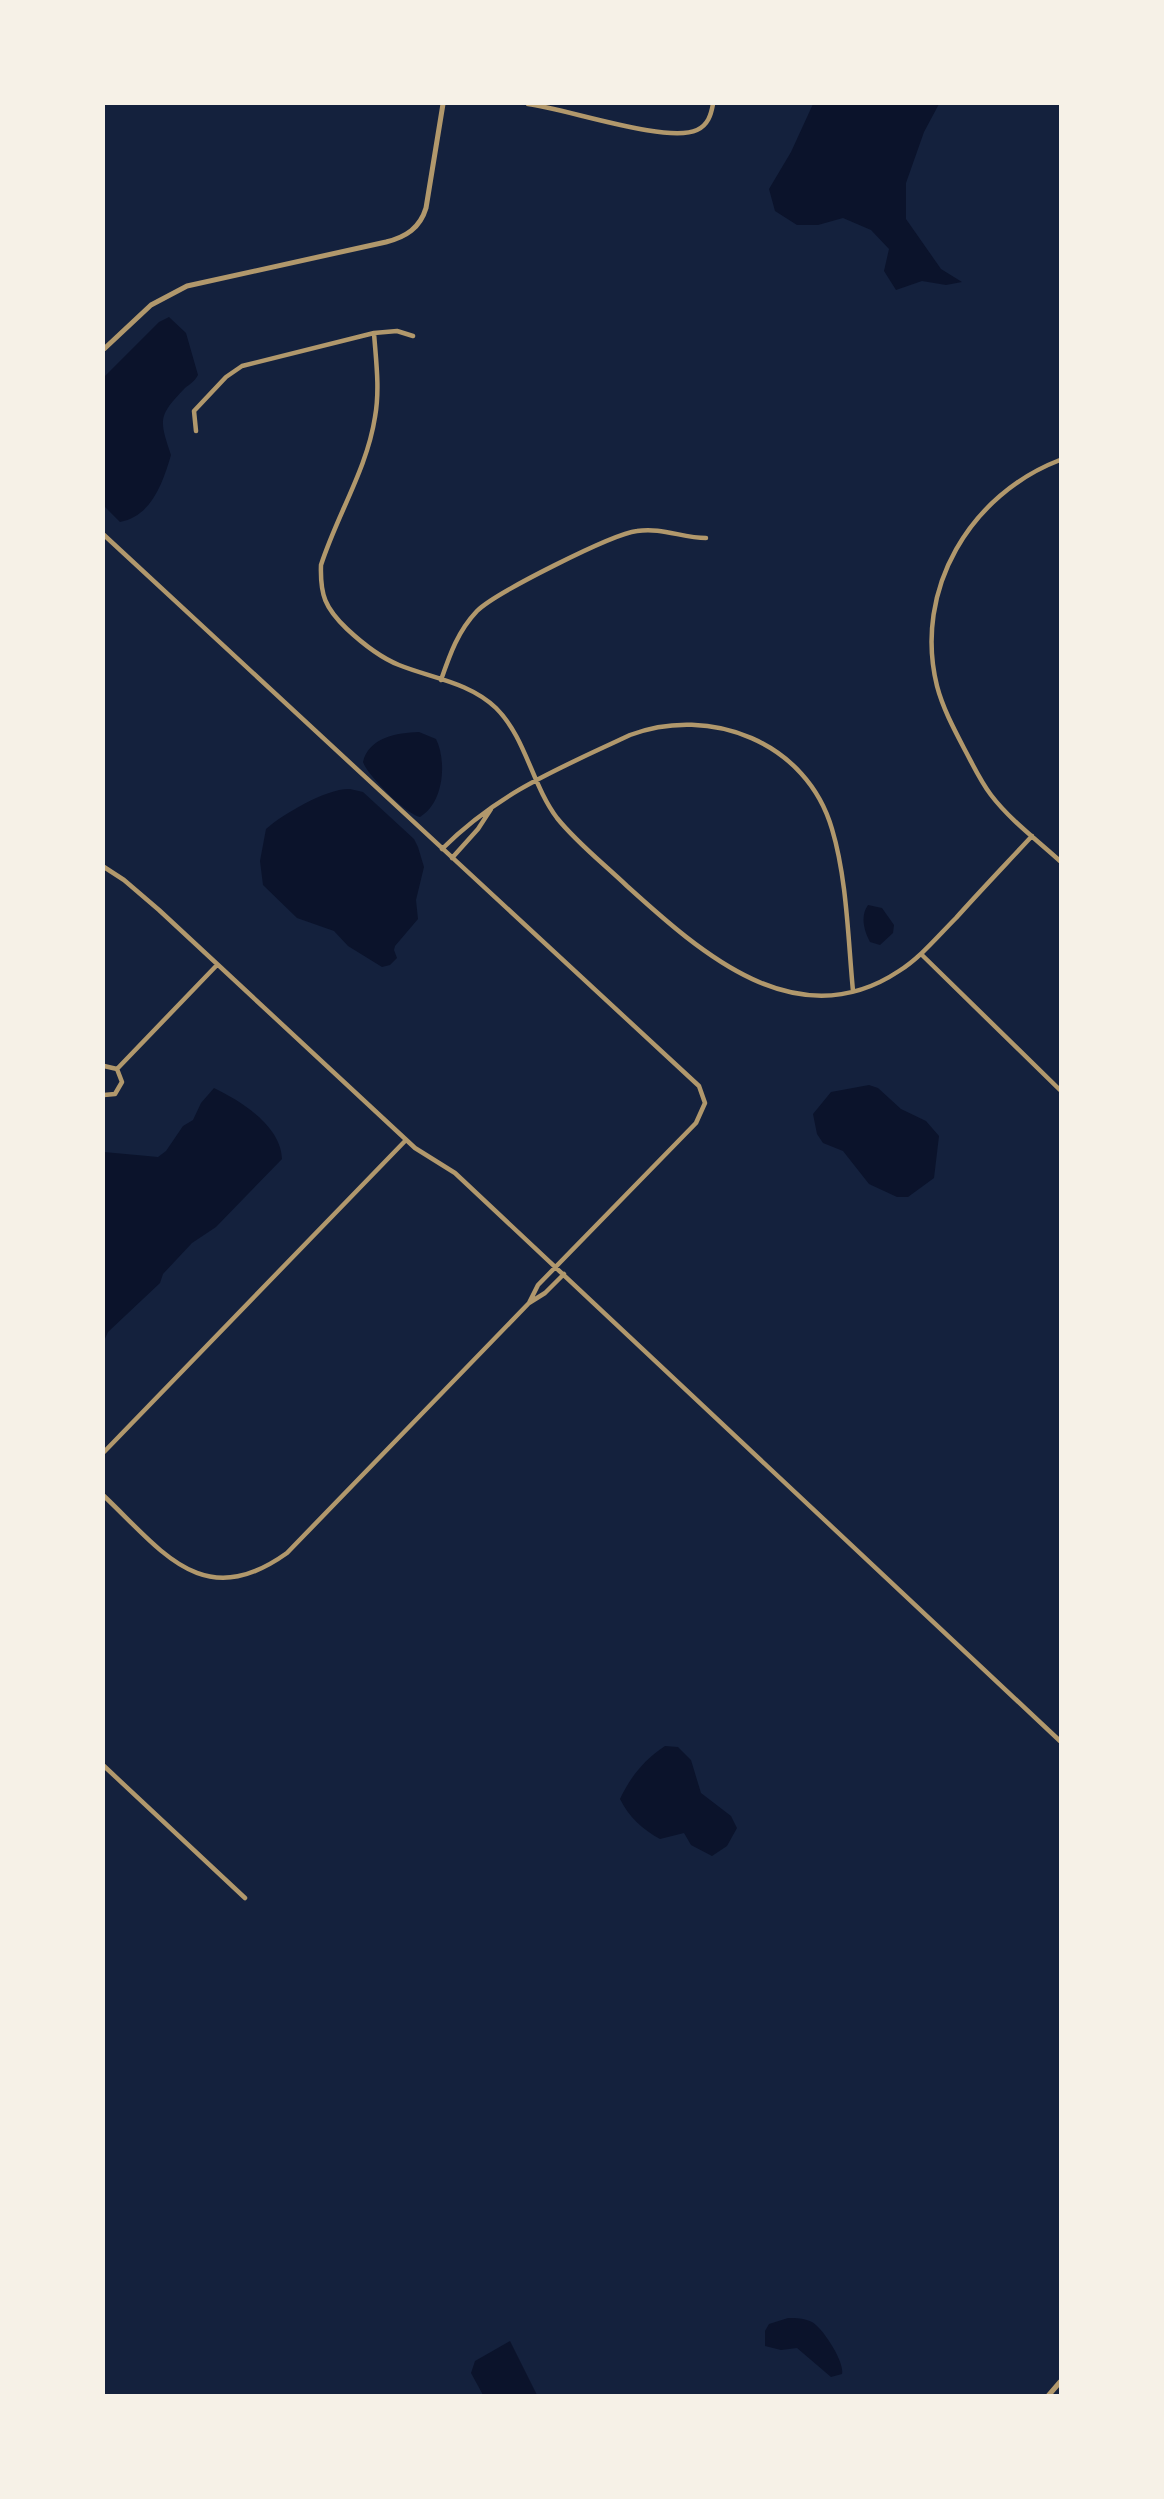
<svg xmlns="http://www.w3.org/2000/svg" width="1164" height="2499" font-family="'Alegreya Sans',sans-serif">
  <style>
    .water { fill: #0b132b }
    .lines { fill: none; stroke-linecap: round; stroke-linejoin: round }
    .minor { stroke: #b1986c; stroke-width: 4.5 }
    .tertiary { stroke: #b1986c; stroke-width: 5 }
  </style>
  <rect width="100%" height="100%" fill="#14213d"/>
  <path class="water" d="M813,104H939L924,132L906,183V219L941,269L962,282L946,285L922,281L896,290L884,271L889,249L871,230L843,218L818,225H797L775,211L769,189L791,152Z
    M169,317L186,333L198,375C195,381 190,384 185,388C158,416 159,419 171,455C163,482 152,516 120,522L104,506V377L159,322Z
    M419,732L436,739C447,761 444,803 420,817C407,815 367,775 363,762C369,737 397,733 419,732Z
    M350,789L363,792L414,839L418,847L424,867L416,900L418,919L395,946L394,950L397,958L390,965L382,967L348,946L334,931L297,918L263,885L260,861L266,829C283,814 327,788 350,789Z
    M868,905L882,908L894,925L893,933L880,945L870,942C864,931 860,916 868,905Z
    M869,1085L878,1088L901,1109L926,1121L939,1136L934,1178L908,1197H897L869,1184L843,1151L823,1143L817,1134L813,1114L831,1092Z
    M214,1088C241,1101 281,1126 282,1159L216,1227L192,1243L163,1274L160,1283L108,1332L104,1341V1152L158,1157L166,1151L183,1126L193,1120L201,1103Z
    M665,1746L678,1747L691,1760L701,1793L731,1816L737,1828L727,1846L712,1856L691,1845L684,1833L660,1839C642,1829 629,1817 620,1799C631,1776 644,1760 665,1746Z
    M788,2318C796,2318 804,2318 812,2322C822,2327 845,2362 842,2374L831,2377L797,2348L781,2350L765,2346V2331L769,2324Z
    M510,2341L537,2395H483L471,2373L475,2361Z"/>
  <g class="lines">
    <path class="minor" d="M528,104C564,108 667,144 697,130C708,125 711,115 713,104
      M374,333C376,361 380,389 375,417C367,469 337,515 321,565C320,595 325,608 347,629C362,643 379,657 399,665C431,678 469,682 496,708C526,738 532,785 557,818C577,843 604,864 627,886C701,953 797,1039 899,971C921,957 938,936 956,918C981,890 1007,863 1032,836
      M196,431L194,411L226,377L242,366L374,333L397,331L413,336
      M1060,460C971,494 913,589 937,686C943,709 955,731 966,752C974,767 981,782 991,795C1010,820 1037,840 1060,861
      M104,535L699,1086L705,1103L696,1123L538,1285L529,1303L545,1293L564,1274
      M441,680C450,654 458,631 477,611C495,593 612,534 637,531C661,527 683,538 706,538
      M442,849C499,792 558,769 630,735C710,705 807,742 832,829C847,879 848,939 853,991
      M452,858L478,829L491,809
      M104,867L124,880L159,910L415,1148L455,1173L1060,1741
      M921,954L1060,1090
      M104,1066L117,1069L122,1082L115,1094L104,1095
      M117,1069L217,965
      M104,1452L406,1140
      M104,1496C163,1552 203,1613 287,1553L529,1303
      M104,1766L245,1898"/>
    <path class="tertiary" d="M104,349L151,305L187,286L386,242C406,237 420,228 426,208L443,104
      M1048,2396L1060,2382"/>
  </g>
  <rect width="1164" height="2499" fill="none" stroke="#f6f1e7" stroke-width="210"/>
</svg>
